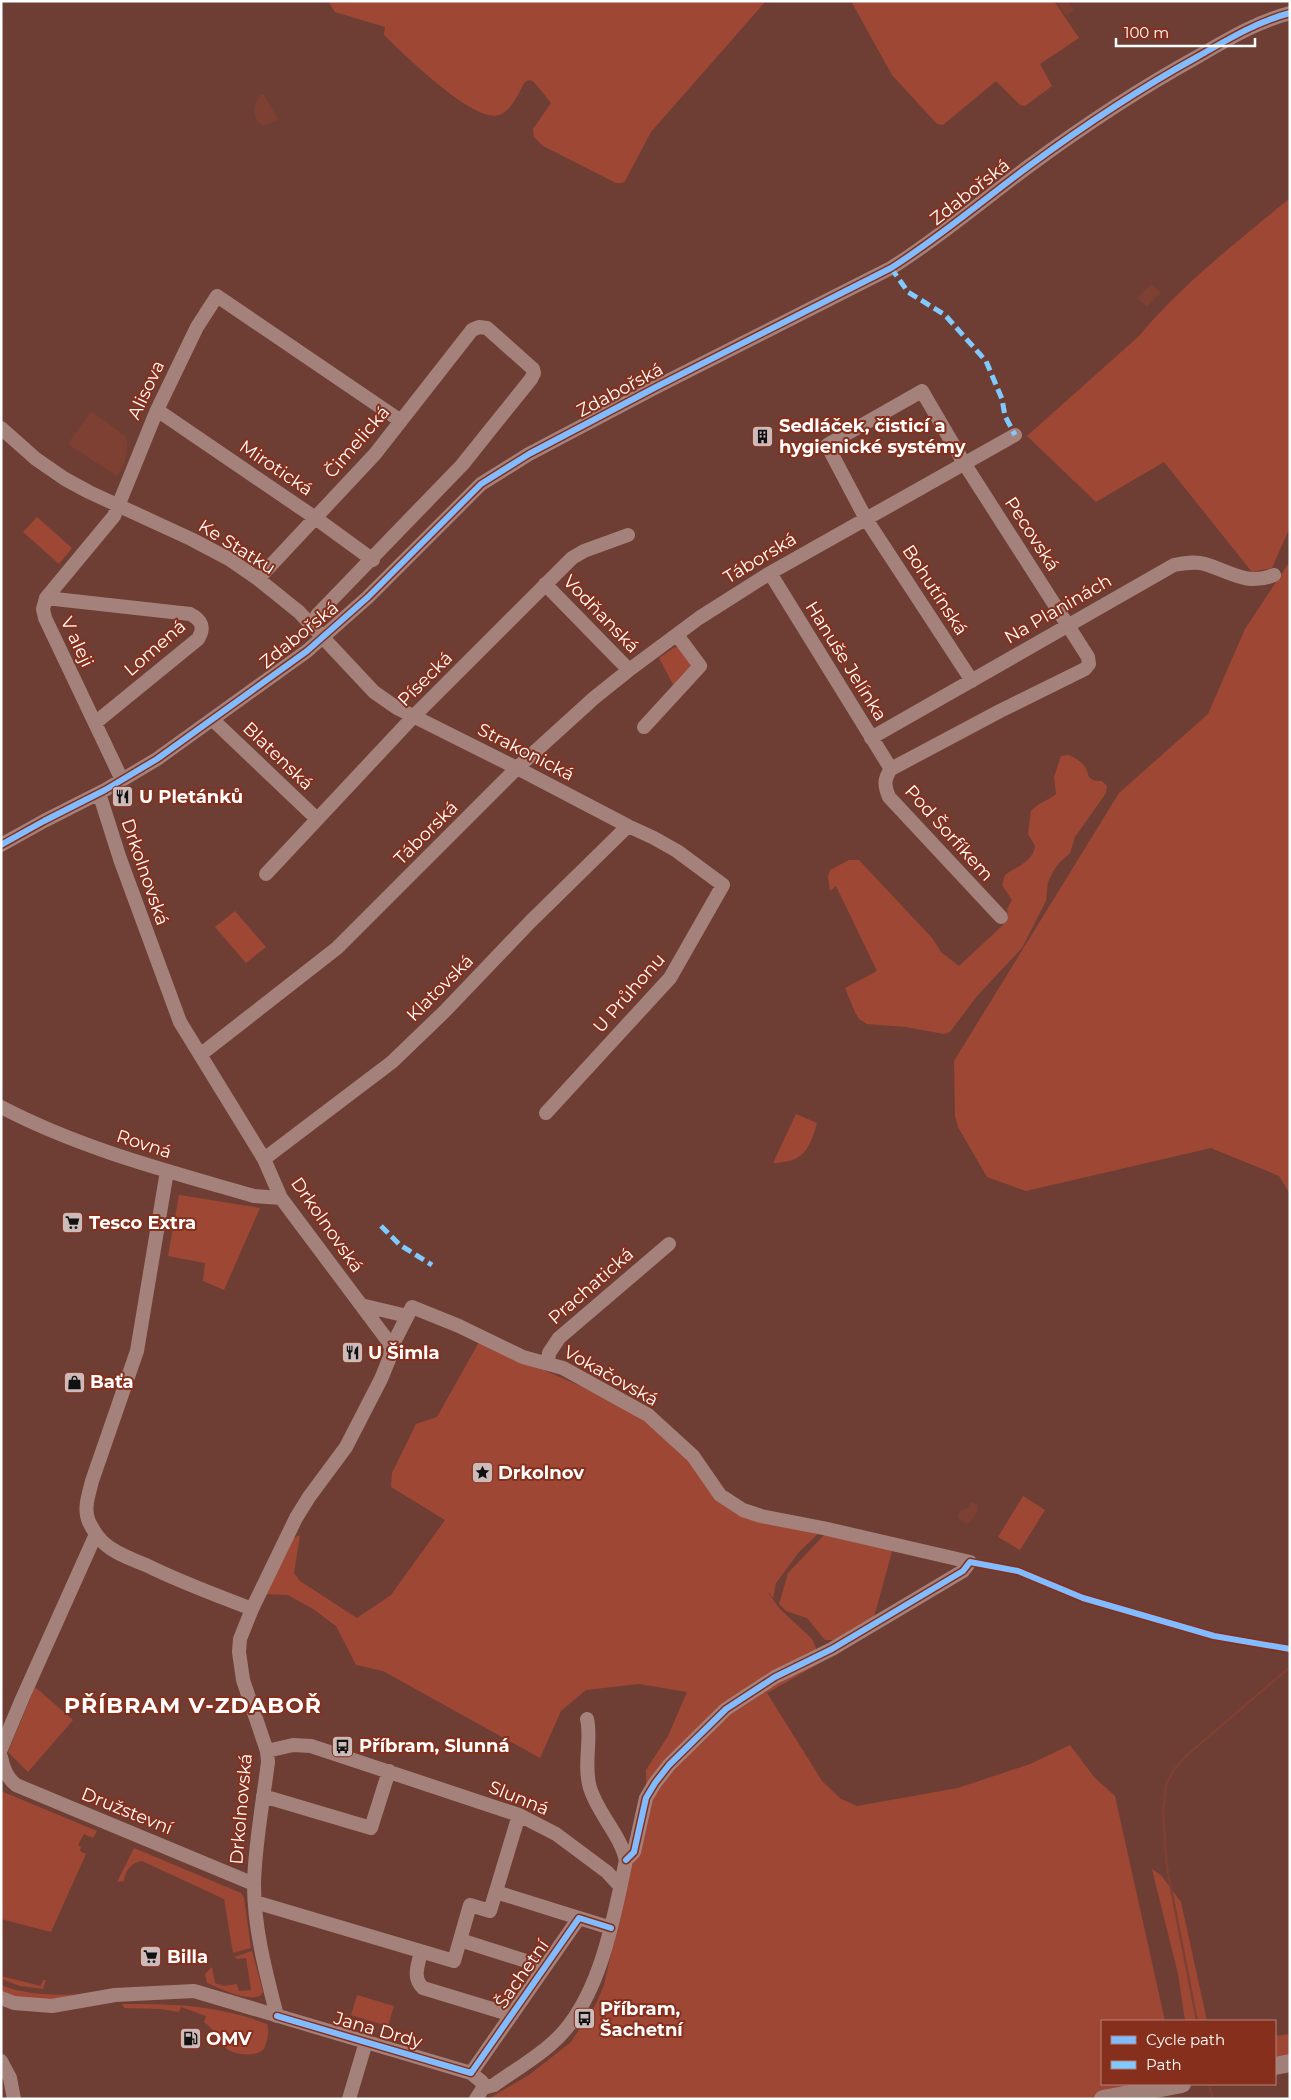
<svg xmlns="http://www.w3.org/2000/svg" width="1291" height="2100" font-family="Montserrat,sans-serif">
  <style>
    .green { fill: #9f4735 }
    .water { fill: #7e4032 }
    .lines { fill: none; stroke-linecap: round; stroke-linejoin: round }
    .stream { stroke: #7e4032; stroke-width: 2.5 }
    .minor { stroke: #a4827b; stroke-width: 14 }
    .major { stroke: #a1807a; stroke-width: 18 }
    .quiet { stroke: #80caff; stroke-width: 5; stroke-dasharray: 10 5; stroke-linecap: butt }
    .cycleway-casing { stroke: #862f1c; stroke-width: 9 }
    .cycleway { stroke: #80bcff; stroke-width: 6 }
    .labels { text-anchor: middle; dominant-baseline: central; stroke-width: 4; stroke-linejoin: round; paint-order: stroke }
    .street-label { font-size: 18px; fill: #fff; stroke: #862f1c }
    .poi-label { font-size: 18px; font-weight: bold; fill: #fff; stroke: #862f1c; text-anchor: start }
    .district-label { font-size: 22px; font-weight: bold; letter-spacing: 1px; fill: #fff; stroke: #862f1c }
  </style>
  <rect width="100%" height="100%" fill="#6e3e34"/>
  <path class="green" d="M328,1H766L651,132L625,181L622,183H616L543,146L534,137L533,129L551,103L534,82L529,80L525,82C518,93 512,111 499,115C474,123 407,57 388,39L384,35L385,27L335,12Z
    M851,1H1054L1079,38L1040,64L1052,86L1025,106L1020,105L996,81L943,125L937,124L892,75Z
    M1290,198V527L1272,568L1252,572L1164,462L1096,502L1027,436L1139,336C1182,284 1238,241 1290,198Z
    M37,517L72,548L59,564L23,532Z
    M1290,561V1194L1279,1176L1211,1148L1026,1191L987,1177L958,1127L955,1116L954,1061L1119,793L1208,714L1245,629Z
    M675,647L681,648L694,664L675,688L659,658Z
    M1069,755C1073,757 1079,760 1083,764C1091,773 1084,781 1102,781L1107,786L1106,793L1075,837L1070,853L1059,863L1054,870L1048,882L1046,901L1022,948L977,996L950,1032L944,1034L906,1027L867,1024L859,1019L855,1012L845,988L877,971L836,886L830,891L828,877L830,870L849,860H859L933,939L941,952L959,966L1002,926L1008,918L1007,909L1012,900L1002,885L1005,875C1017,866 1033,862 1035,846L1028,834L1031,811C1039,802 1048,801 1056,794L1054,777L1061,756Z
    M235,911L266,947L246,963L215,927Z
    M796,1114L817,1123C809,1150 804,1162 773,1163Z
    M179,1195L260,1208L224,1290L203,1281L205,1263L168,1256Z
    M479,1342L617,1402L671,1440L720,1495L820,1532L799,1552L776,1583L773,1598L766,1590L779,1608L812,1639L822,1662L767,1693L822,1781L841,1799L857,1806L958,1788L1030,1764L1070,1745L1094,1777L1115,1796L1165,2021H1102V2084H1165L1084,2099H488L529,2075L571,2042L596,2004L604,1985L646,1798V1770L668,1736L687,1692L639,1684L586,1690L561,1711L540,1758L383,1671L356,1665L336,1626L313,1609L288,1595L263,1594L287,1541L300,1535L294,1573L300,1581L357,1618L391,1595L445,1520L391,1487L392,1473L416,1424L437,1417Z
    M1023,1496L1045,1510L1020,1550L998,1537Z
    M826,1533L893,1548L874,1617L840,1640H825L807,1618L786,1611L779,1604L788,1573Z
    M35,1687L73,1720L28,1772L8,1752Z
    M1,1791L97,1831L93,1838L84,1834L78,1845L81,1847L80,1851L86,1854L51,1932L1,1919Z
    M134,1848L241,1893L244,1898L251,1948L233,1953L224,1899L142,1861C131,1862 125,1871 124,1881L117,1882Z
    M1152,1869L1161,1875L1181,1902L1207,2021H1185L1178,1974Z
    M252,1951L263,1992L260,1996C244,2001 222,1989 207,1983L205,1974L212,1967L215,1983L223,1986L237,1984L239,1991L251,1990L246,1958L238,1959L234,1957Z
    M1,1976L41,1986L43,1980H46L43,1989L20,1986L1,1979Z
    M1,1985C31,1997 64,1995 96,1994C64,1998 31,2005 1,1992Z
    M357,1995L394,2006L388,2026L351,2015Z
    M123,2004C176,2004 217,2005 267,2024C270,2032 267,2040 265,2047C260,2058 234,2055 227,2049C218,2040 215,2030 204,2022L206,2016L181,2007L179,2012L161,2009L125,2008L122,2005Z
    M1290,2034V2057L1275,2061V2036Z"/>
  <path class="water" d="M1056,1H1068L1074,10L1066,16Z
    M261,95H264L279,120L263,126C252,119 252,104 261,95Z
    M1151,284L1161,292L1147,307L1137,298Z
    M90,413H94L126,437C129,451 126,464 117,476L69,445V442Z
    M971,1502L978,1505C978,1513 973,1520 966,1524L959,1518L958,1515L961,1510L967,1509Z"/>
  <g class="lines">
    <path class="stream" d="M1197,2021L1167,1868L1163,1812L1166,1785L1173,1771L1186,1756L1290,1667
      M1209,2084L1213,2099"/>
    <path class="minor" d="M157,410L314,517L373,560
      M1,428L36,459L65,479L89,492L191,539L229,559L258,579L299,612L374,692L397,708L517,768L628,826L654,838L677,851L723,885L670,978L546,1113
      M770,573L891,769
      M258,579L375,454L472,330L479,327L487,328L533,369L534,373L531,379L462,465L317,615
      M545,584L629,670
      M46,598L190,614C202,620 205,628 198,639L95,723
      M972,681L866,519L827,445L922,391L964,463L1088,657L1089,664L1085,669L1000,711L891,769C884,779 884,785 889,797L1001,917
      M213,720L317,819
      M644,727L700,666L677,635
      M871,738L1174,565C1184,563 1195,561 1205,564C1231,572 1246,586 1274,575
      M122,780L45,618L43,609L46,598L114,516L157,410L197,327L217,296L401,421
      M99,793L120,859L180,1022L264,1159L281,1198L388,1341L391,1348L390,1357L381,1379L346,1447L309,1497L296,1518L252,1609L240,1639L239,1652L243,1680L267,1751L268,1762C263,1802 255,1843 254,1884C254,1929 266,1973 277,2016
      M1,845L44,821L105,790L157,759L307,651L368,597L481,484L529,454L658,386L891,268C940,237 983,200 1029,166C1082,127 1139,89 1197,57C1227,40 1256,22 1290,13
      M266,874L413,717L572,558L584,551L628,535
      M200,1055L337,948L517,768L594,698L629,670L699,618L770,573L1015,435
      M1,1107C81,1149 168,1171 254,1196L281,1198
      M264,1159L392,1062L444,1012L530,922L628,826
      M167,1171L137,1351L92,1481C89,1494 83,1509 89,1522C93,1530 99,1539 105,1544C116,1554 132,1559 146,1565C180,1582 216,1595 252,1609
      M361,1305L407,1316
      M391,1348L412,1307L459,1326L523,1357L563,1368L648,1415L693,1456L720,1495L743,1510L761,1516L823,1528L970,1562L963,1571L832,1649L775,1677L726,1709L669,1765L655,1783L646,1798L634,1852L626,1860
      M548,1363L549,1353L559,1338L669,1244
      M1,1749L22,1699L96,1534
      M267,1751L293,1745L311,1746L519,1815L556,1834L607,1872L619,1885
      M1,1757C3,1768 7,1778 16,1785L254,1884
      M263,1796L371,1828L389,1771
      M496,1892L611,1928
      M255,1902L454,1961L470,1905L490,1911L519,1815
      M460,1940L545,1967
      M421,1952C418,1965 412,1978 423,1988L512,2015
      M1,1998L14,2003L52,2006L115,1995L194,1991L471,2073L482,2082L483,2088
      M1,2061L10,2078L14,2099
      M471,2073L579,1918
      M483,2088L494,2085C512,2072 533,2060 550,2045C599,2005 614,1918 626,1860C620,1834 598,1814 590,1788C583,1764 592,1739 587,1719
      M349,2099L366,2042
      M476,2099L483,2088"/>
    <path class="major" d="M1275,2066L1290,2063
      M1103,2099L1182,2084"/>
    <path class="quiet" d="M891,268L908,292L945,315L986,361L1002,399L1005,416L1015,435
      M381,1226L400,1245L432,1265"/>
    <defs>
      <path id="cycleway" d="M1,845L44,821L105,790L157,759L307,651L368,597L481,484L529,454L658,386L891,268C940,237 983,200 1029,166C1082,127 1139,89 1197,57C1227,40 1256,22 1290,13
        M626,1860L634,1852L646,1798L655,1783L669,1765L726,1709L775,1677L832,1649L963,1571L970,1562L1018,1571L1083,1598L1214,1636L1290,1649
        M277,2016L471,2073L579,1918L611,1928"/>
    </defs>
    <use href="#cycleway" class="cycleway-casing"/>
    <use href="#cycleway" class="cycleway"/>
  </g>
  <defs>
    <symbol id="building-square" viewBox="-11 -11 22 22"><rect x="-9" y="-9" width="18" height="18" rx="4" fill="#ccbbb8" stroke="#862f1c"/><path d="M-4-6H4V6H1V3H-1V6H-4ZM-2.5-4.3h1.7v1.8h-1.7ZM.8-4.3h1.7v1.8H.8ZM-2.5-1h1.7V.8h-1.7ZM.8-1h1.7V.8H.8Z" fill="#111"/></symbol>
    <symbol id="restaurant-square" viewBox="-11 -11 22 22"><rect x="-9" y="-9" width="18" height="18" rx="4" fill="#ccbbb8" stroke="#862f1c"/><path d="M-5-6h1v4h1v-4h1v4h1v-4h1v5L-1.5 .5V6h-2V.5L-5-1ZM5-6V6H3V1.5H1.5Q1.5-4 5-6Z" fill="#111"/></symbol>
    <symbol id="supermarket-square" viewBox="-11 -11 22 22"><rect x="-9" y="-9" width="18" height="18" rx="4" fill="#ccbbb8" stroke="#862f1c"/><path d="M-6-5.5h2.5l.6 2H6L4.5 2H-2.5L-4.4-4H-6ZM-1.5 3.2a1.3 1.3 0 1 0 .1 0ZM3 3.2a1.3 1.3 0 1 0 .1 0Z" fill="#111"/></symbol>
    <symbol id="shop-square" viewBox="-11 -11 22 22"><rect x="-9" y="-9" width="18" height="18" rx="4" fill="#ccbbb8" stroke="#862f1c"/><path d="M-5-2.5h2.3a2.7 3.5 0 0 1 5.4 0H5L5.5 6h-11ZM-1.5-2.5h3a1.5 2.3 0 0 0-3 0Z" fill="#111"/></symbol>
    <symbol id="sight-square" viewBox="-11 -11 22 22"><rect x="-9" y="-9" width="18" height="18" rx="4" fill="#ccbbb8" stroke="#862f1c"/><path d="M0-6L1.8-2.2L6-1.7L2.9 1.2L3.7 5.4L0 3.3L-3.7 5.4L-2.9 1.2L-6-1.7L-1.8-2.2Z" fill="#111"/></symbol>
    <symbol id="bus-square" viewBox="-11 -11 22 22"><rect x="-9" y="-9" width="18" height="18" rx="4" fill="#ccbbb8" stroke="#862f1c"/><path d="M-5-6H5V4H4V6H2V4H-2V6H-4V4H-5ZM-3.5-4V0h7V-4ZM-3.5 1.2v1.5H-2V1.2ZM2 1.2v1.5H3.5V1.2Z" fill="#111"/></symbol>
    <symbol id="fuel-square" viewBox="-11 -11 22 22"><rect x="-9" y="-9" width="18" height="18" rx="4" fill="#ccbbb8" stroke="#862f1c"/><path d="M-5.5-6h7V0h2V4h1.3V-2.5L3-4.5l.8-.8L6-3V5H2.5V1h-1V6h-7ZM-4.2-4.7v3.2H.2V-4.7Z" fill="#111"/></symbol>
  </defs>
  <g fill-rule="evenodd">
    <use href="#building-square" x="750" y="424" width="25" height="25"/>
    <use href="#restaurant-square" x="110" y="784" width="25" height="25"/>
    <use href="#supermarket-square" x="60" y="1210" width="25" height="25"/>
    <use href="#restaurant-square" x="340" y="1340" width="25" height="25"/>
    <use href="#shop-square" x="62" y="1370" width="25" height="25"/>
    <use href="#sight-square" x="470" y="1460" width="25" height="25"/>
    <use href="#bus-square" x="330" y="1734" width="25" height="25"/>
    <use href="#supermarket-square" x="138" y="1944" width="25" height="25"/>
    <use href="#bus-square" x="572" y="2006" width="25" height="25"/>
    <use href="#fuel-square" x="178" y="2026" width="25" height="25"/>
  </g>
  <g class="labels">
    <g class="street-label">
      <text transform="translate(970 192) rotate(-38)">Zdabořská</text>
      <text transform="translate(146 390) rotate(-65)">Alisova</text>
      <text transform="translate(620 390) rotate(-28)">Zdabořská</text>
      <text transform="translate(357 442) rotate(-49)">Čimelická</text>
      <text transform="translate(276 468) rotate(34)">Mirotická</text>
      <text transform="translate(1032 534) rotate(57)">Pecovská</text>
      <text transform="translate(237 547) rotate(32)">Ke Statku</text>
      <text transform="translate(760 558) rotate(-31)">Táborská</text>
      <text transform="translate(935 590) rotate(57)">Bohutínská</text>
      <text transform="translate(1058 609) rotate(-30)">Na Planinách</text>
      <text transform="translate(601 614) rotate(46)">Vodňanská</text>
      <text transform="translate(299 635) rotate(-39)">Zdabořská</text>
      <text transform="translate(77 642) rotate(65)">V aleji</text>
      <text transform="translate(155 648) rotate(-41)">Lomená</text>
      <text transform="translate(846 661) rotate(58)">Hanuše Jelínka</text>
      <text transform="translate(425 679) rotate(-45)">Písecká</text>
      <text transform="translate(526 752) rotate(27)">Strakonická</text>
      <text transform="translate(278 756) rotate(44)">Blatenská</text>
      <text transform="translate(426 833) rotate(-45)">Táborská</text>
      <text transform="translate(949 833) rotate(48)">Pod Šorfíkem</text>
      <text transform="translate(145 872) rotate(71)">Drkolnovská</text>
      <text transform="translate(440 988) rotate(-45)">Klatovská</text>
      <text transform="translate(629 993) rotate(-49)">U Průhonu</text>
      <text transform="translate(144 1144) rotate(18)">Rovná</text>
      <text transform="translate(327 1225) rotate(55)">Drkolnovská</text>
      <text transform="translate(591 1286) rotate(-41)">Prachatická</text>
      <text transform="translate(611 1376) rotate(29)">Vokačovská</text>
      <text transform="translate(519 1798) rotate(22)">Slunná</text>
      <text transform="translate(241 1809) rotate(-85)">Drkolnovská</text>
      <text transform="translate(127 1811) rotate(22)">Družstevní</text>
      <text transform="translate(522 1974) rotate(-55)">Šachetní</text>
      <text transform="translate(378 2030) rotate(16)">Jana Drdy</text>
    </g>
    <g class="poi-label">
      <text x="779" y="426">Sedláček, čisticí a<tspan x="779" dy="21">hygienické systémy</tspan></text>
      <text x="139" y="797">U Pletánků</text>
      <text x="89" y="1223">Tesco Extra</text>
      <text x="368" y="1353">U Šimla</text>
      <text x="90" y="1382">Baťa</text>
      <text x="498" y="1473">Drkolnov</text>
      <text x="359" y="1746">Příbram, Slunná</text>
      <text x="167" y="1957">Billa</text>
      <text x="600" y="2009">Příbram,<tspan x="600" dy="21">Šachetní</tspan></text>
      <text x="206" y="2039">OMV</text>
    </g>
    <g class="district-label">
      <text x="193" y="1705">PŘÍBRAM V-ZDABOŘ</text>
    </g>
  </g>
  <rect width="1291" height="2100" fill="none" stroke="#ffffff" stroke-width="5"/>
  <rect x="1101" y="2020" width="175" height="65" fill="#862f1c" stroke="#b68277"/>
  <rect x="1111" y="2036" width="25" height="8" fill="#80bcff" stroke="#b68277"/>
  <text x="1146" y="2045" font-size="15" fill="#ffffff">Cycle path</text>
  <rect x="1111" y="2061" width="25" height="8" fill="#80caff" stroke="#b68277"/>
  <text x="1146" y="2070" font-size="15" fill="#ffffff">Path</text>
  <path d="M1116 38v8h139v-8" fill="none" stroke="#ffffff" stroke-width="2.5"/>
  <text x="1124" y="38" font-size="15" fill="#ffffff" stroke="#862f1c" stroke-width="4" paint-order="stroke">100 m</text>
</svg>
